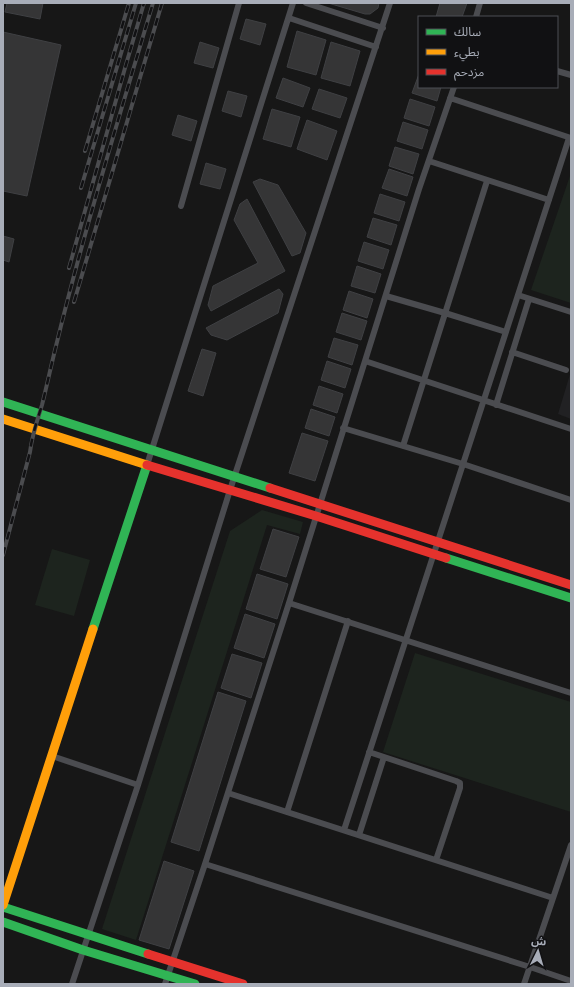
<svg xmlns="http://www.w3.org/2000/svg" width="574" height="987" font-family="'Space Grotesk','Noto Sans Arabic',sans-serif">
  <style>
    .built { fill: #212123 }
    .green { fill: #1d241e }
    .building { fill: #353536; stroke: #3f4043 }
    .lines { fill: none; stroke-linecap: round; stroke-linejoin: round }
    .street { stroke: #4b4c50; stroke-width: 6 }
    .fast { stroke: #30b455; stroke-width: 9 }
    .slow { stroke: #ff9f0a; stroke-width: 9 }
    .jam { stroke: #e5322d; stroke-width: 9 }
    .rail-casing { stroke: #4b4c4f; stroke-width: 4 }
    .rail { stroke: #111113; stroke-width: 2.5; stroke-dasharray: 8; stroke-linecap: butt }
  </style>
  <rect width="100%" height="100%" fill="#171717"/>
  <path class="built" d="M571,371V419L558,414Z"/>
  <path class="green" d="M571,173V303L531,290Z
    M262,510L303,522L300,534L267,525L136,940L102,929L230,531Z
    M52,549L90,560L74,616L35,605Z
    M415,653L571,702V812L383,752Z"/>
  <path class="building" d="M7,3H43L40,19L5,12Z
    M328,3H379L378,8L370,14H365Z
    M440,3H467L462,17H436Z
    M246,19L266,24L260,45L240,39Z
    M297,31L326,40L316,75L287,67Z
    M3,32L61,45L27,196L3,191Z
    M200,42L219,48L213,68L194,63Z
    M331,42L360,51L350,86L321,78Z
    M419,74V87H441L437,101L412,93Z
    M283,78L310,88L303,107L276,98Z
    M319,89L347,98L340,118L312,109Z
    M228,91L247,96L241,117L222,111Z
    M410,99L435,107L429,126L404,118Z
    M272,109L300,117L291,147L263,139Z
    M178,115L197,121L191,141L172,135Z
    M307,120L337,131L327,160L297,149Z
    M403,122L428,130L422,149L397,141Z
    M395,147L419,154L413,174L389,166Z
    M206,163L226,169L220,189L200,184Z
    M389,169L413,177L407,196L382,188Z
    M260,179L278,185L306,233L300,253L292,256L253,182Z
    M380,194L405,202L399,221L374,213Z
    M247,199L285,271L211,311L208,305L213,286L258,263L234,220L240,204Z
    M373,218L397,225L391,245L367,237Z
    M3,236L14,239L9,262L3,260Z
    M364,242L389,250L383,269L358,261Z
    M357,266L381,274L375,293L351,286Z
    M279,289L283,294L278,313L227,340L211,335L206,328Z
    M349,291L373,299L367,318L343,310Z
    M342,313L367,321L361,340L336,332Z
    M334,338L358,345L352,365L328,357Z
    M202,349L216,353L203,396L188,391Z
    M327,361L351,369L345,388L321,380Z
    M319,386L343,394L337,413L313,405Z
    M311,409L335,417L329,436L305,428Z
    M302,433L328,441L315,481L289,473Z
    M273,529L299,537L286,577L260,569Z
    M257,574L288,584L277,619L246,609Z
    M245,614L275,624L264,658L234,648Z
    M232,654L262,663L251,698L221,688Z
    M218,692L246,701L199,851L171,842Z
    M164,861L194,871L169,949L139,940Z"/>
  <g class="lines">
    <path class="street" d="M306,3L383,28
      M476,17L480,3
      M289,18L376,47
      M557,71L571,75
      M450,98L571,138
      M429,161L549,200
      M181,206L239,3
      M518,295L571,312
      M386,296L445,313L506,332
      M512,352L566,370
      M365,361L571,429
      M496,405L529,299
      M343,428L463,464L571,500
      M403,446L487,181
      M147,465L293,3
      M289,603L571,693
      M369,752L456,781L460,783V788L436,860
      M52,756L138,785
      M228,793L553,898
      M287,812L348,621
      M344,830L569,138
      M359,835L384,757
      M205,864L530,967L571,981
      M72,984L138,785L230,490L390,3
      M165,984L205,864L289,603L419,189L454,87
      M524,984L571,845"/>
    <path class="fast" d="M3,402L270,488
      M446,558L571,598
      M93,629L147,465
      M3,907L148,954
      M3,922L83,950L195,984"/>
    <path class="slow" d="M3,419L147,465
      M3,905L93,629"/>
    <path class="jam" d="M147,465L316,516L446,558
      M270,488L571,585
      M148,954L243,984"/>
    <defs>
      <path id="rail" d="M85,151L129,3
        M81,188L136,3
        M69,268L125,68L144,3
        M74,302L162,3
        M3,555L30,452C32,435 37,421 42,405C47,385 51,366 56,346C84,231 119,117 153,3"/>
    </defs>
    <use href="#rail" class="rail-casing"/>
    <use href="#rail" class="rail"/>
  </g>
  <rect width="574" height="987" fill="none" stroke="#a8adb8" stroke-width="8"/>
  <rect x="418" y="16" width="140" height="72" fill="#111113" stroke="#4d4f55"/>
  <rect x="426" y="29" width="20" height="6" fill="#30b455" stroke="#4d4f55"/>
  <text x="454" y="36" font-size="12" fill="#a8adb8">سالك</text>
  <rect x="426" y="49" width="20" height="6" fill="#ff9f0a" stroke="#4d4f55"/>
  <text x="454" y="56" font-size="12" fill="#a8adb8">بطيء</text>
  <rect x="426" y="69" width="20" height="6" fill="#e5322d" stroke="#4d4f55"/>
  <text x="454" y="76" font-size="12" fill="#a8adb8">مزدحم</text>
  <g transform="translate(538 951) rotate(5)" stroke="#111113" stroke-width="3" paint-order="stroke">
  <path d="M0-3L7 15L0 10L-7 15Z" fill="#a8adb8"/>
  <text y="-6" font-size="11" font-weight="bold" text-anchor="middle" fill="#a8adb8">ش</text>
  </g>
</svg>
